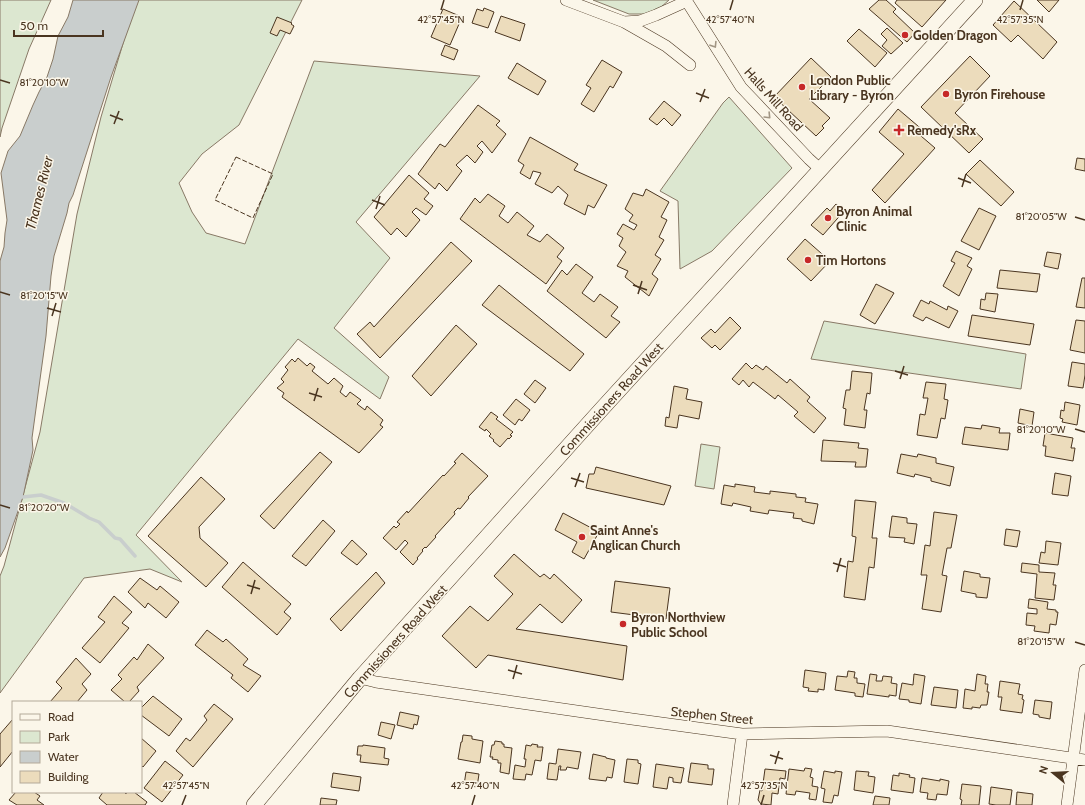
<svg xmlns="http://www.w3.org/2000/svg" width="1085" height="805" font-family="Cabin,sans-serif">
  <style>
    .green { fill: #dce7d0; stroke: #887966 }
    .water { fill: #c9cecd; stroke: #887966 }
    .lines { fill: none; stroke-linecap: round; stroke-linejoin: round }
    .stream { stroke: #c9cecd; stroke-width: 3.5 }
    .building { fill: #ecdcbc; stroke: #4a3520 }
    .street-casing { stroke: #4a3520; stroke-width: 12 }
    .secondary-casing { stroke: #4a3520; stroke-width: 16 }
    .street { stroke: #fbf6e9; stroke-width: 11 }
    .secondary { stroke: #fbf6e9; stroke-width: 15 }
    .fence { stroke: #4a3520; stroke-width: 1; stroke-dasharray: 5 2; stroke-linecap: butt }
    .oneway { stroke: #a29684 }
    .ticks { fill: none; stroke: #4a3520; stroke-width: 1.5 }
    .poi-dot { fill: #c62828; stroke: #fbf6e9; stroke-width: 1.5 }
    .labels { text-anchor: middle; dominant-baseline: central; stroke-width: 3; stroke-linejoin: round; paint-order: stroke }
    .poi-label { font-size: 13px; font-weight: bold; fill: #4a3520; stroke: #fbf6e9; text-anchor: start }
    .street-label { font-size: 13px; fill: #4a3520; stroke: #fbf6e9 }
    .water-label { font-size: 14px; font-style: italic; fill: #4a3520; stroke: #fbf6e9 }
    .ticks-label { font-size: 10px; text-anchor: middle; fill: #4a3520; stroke: #fbf6e9; stroke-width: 3; stroke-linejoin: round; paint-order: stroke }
  </style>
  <rect width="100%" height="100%" fill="#fbf6e9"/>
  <path class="green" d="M0,0H51L29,49L2,128L0,137Z
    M136,0H302L239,125L202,154L179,183L192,212L206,233L245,244L314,61L480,76L356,222L390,258L334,328L389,377L380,399L298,339L136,535L182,582L150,569L84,578L0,693V576L4,566L40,432L77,214L101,117Z
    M593,0H669L660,8L644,14H629Z
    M729,97L792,168L712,251L680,269L678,201L660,191L723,103Z
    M824,321L1026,354L1021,389L811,359Z
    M701,444L720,447L714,489L695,486Z"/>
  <path class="water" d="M73,0H139L111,77L73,195L69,203L67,213L54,256L51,276L46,336L41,372L32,438L33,450L23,497L5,548L0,557V261L4,247L5,233L7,220L1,173L8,151L20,136L33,105L39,92L47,77L53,59L58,36L68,17Z"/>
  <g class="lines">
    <path class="stream" d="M20,497H23L41,495L64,503L65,505L71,507L86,516L89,518L99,522L115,538L120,539L135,556"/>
  </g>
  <path class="building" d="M879,0H886L896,9L893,12L915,33L907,42L869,9Z
    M897,0H946L922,27L895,3Z
    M1037,0H1059L1049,12Z
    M1014,1L1057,42L1043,59L1018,35L1011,42L993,25Z
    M484,8L494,12L488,28L472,23L477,9L483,11Z
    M443,9L462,17L450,45L431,37Z
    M501,16L525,24L520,41L495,32Z
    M277,17L292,23L291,24L294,26L290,34L280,30L277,36L270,33Z
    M887,28L903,43L891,54L882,46L887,40L881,34Z
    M859,29L887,53L875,67L847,41Z
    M445,45L458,50L454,60L441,55Z
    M970,56L990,76L955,113L983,139L969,153L921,107Z
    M811,58L831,77L809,99L830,118L822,126L824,128L816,136L774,97Z
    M602,60L622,72L613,88L610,86L594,112L581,104L591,88L586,85Z
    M517,63L546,81L538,95L508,78Z
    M664,101L681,115L672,126L664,118L657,125L649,119Z
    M478,105L500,121L496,125L506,134L492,153L482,141L477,146L483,152L475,163L467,155L456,165L462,171L447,191L439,183L435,189L418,174L440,144L445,147Z
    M898,109L925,132L921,136L935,148L885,203L872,190L904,154L879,132Z
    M530,137L578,164L574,170L607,185L594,208L588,205L585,215L564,204L568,195L558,186L552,193L535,184L541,173L533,171L530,179L520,173L524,165L518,161Z
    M1077,158L1085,159V171L1075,169Z
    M980,160L1014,192L1001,206L966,174Z
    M409,175L429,193L424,199L433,206L426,215L416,208L412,212L420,220L406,237L397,228L391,235L374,217Z
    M646,189L669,202L661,217L667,220L659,237L664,240L655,255L661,259L652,274L658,279L649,296L625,277L628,271L617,266L626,252L619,246L623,238L617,234L623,224L634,230L637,225L629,221L633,215L625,209L633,193L643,196Z
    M488,194L505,206L499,216L508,223L517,212L534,226L527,235L540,242L547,234L564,248L557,257L562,261L546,284L460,219L475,198L480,203Z
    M836,204L844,211L823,235L811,225L827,208L830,211Z
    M979,208L996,216L979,250L961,241Z
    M805,239L830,261L811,281L787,259Z
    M451,242L472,261L380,358L357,334L370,322L374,327Z
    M956,251L972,258L967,266L972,269L959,296L943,286L955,263L951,261Z
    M1047,252L1061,254L1058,269L1044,266Z
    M576,264L593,277L582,293L594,302L600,294L618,307L611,316L620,322L606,338L547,291L562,270L567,275Z
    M1000,270L1040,274L1037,292L997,288Z
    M1082,278H1085V308L1076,307Z
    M876,284L894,293L875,324L860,315Z
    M499,285L584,354L570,371L482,305Z
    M986,293L998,294L995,312L980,309L981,299L985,300Z
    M921,300L929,304L930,301L947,310L948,306L958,311L949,328L926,317L923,321L913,316Z
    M972,315L1034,324L1030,345L968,336Z
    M730,317L741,328L720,350L715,345L712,348L701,338L711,329L715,333Z
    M1076,320L1085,321V353L1070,350Z
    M456,325L477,344L431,396L412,376Z
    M298,358L307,366L310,363L315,367L312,371L328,384L334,378L343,386L340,392L346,397L350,392L361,400L357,404L365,410L367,406L383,420L380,425L383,427L359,453L282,397L284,393L277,388L284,382L281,379L288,370L285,367L292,359L295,362Z
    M1072,362L1085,364V375L1083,388L1068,386Z
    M746,363L752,369L756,365L763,370L766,366L787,383L790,379L810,397L807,401L826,418L814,433L794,416L798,412L778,395L775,399L753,382L749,387L743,380L739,385L732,379Z
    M852,371L872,373L870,394L867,393L864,410H867L865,428L844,425L846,409L843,408L846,390H850Z
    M535,380L546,388L535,403L524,394Z
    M926,382L946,384L944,399L948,400L945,419L941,418L937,438L917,435L920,414L925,415L928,398H923Z
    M674,386L688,389L686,399L702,402L699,419L679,415L677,428L665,426L666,417L669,418Z
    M516,399L530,410L522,421L519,419L515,425L503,415Z
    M1065,402L1080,405L1077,425L1062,422L1063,419L1060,418L1061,410L1064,411Z
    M1020,409L1034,412L1032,426L1018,423Z
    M491,412L498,417L496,419L513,432L510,435L512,436L509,439L508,438L500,447L493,441L494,440L489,436L491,434L486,429L485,431L479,427Z
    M982,425L1000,428L999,433H1010L1008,450L962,444L965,427L981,429Z
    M1045,433L1073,438L1071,448H1075L1073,461L1045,456L1046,446H1043Z
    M823,440L859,443L858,448L868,449L866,467H855L856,462L821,461Z
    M320,452L332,462L274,529L260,516Z
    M462,453L488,476L468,497L469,498L460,509L458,508L454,512L455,514L435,536L436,537L426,548L425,547L422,550L423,551L417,558L418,559L413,565L400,552L408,543L405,540L396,550L383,538L394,526L396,528L400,524L397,522L407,511L408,513L443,475L444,476L456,463L454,462Z
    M901,454L917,457L918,454L936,458V463L954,467L950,486L931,481V478L915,474L914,477L897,473Z
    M596,467L671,486L664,505L586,488L589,474H594Z
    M1055,473L1071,476L1068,496L1052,494Z
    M201,477L225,499L199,527L200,538L228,563L206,587L148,536Z
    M735,484L755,487L754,492L770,494V491L796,494V497L806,498L805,502L818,504L814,524L802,521V519L793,518L794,513L769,510L768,514L750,511L751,507L733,503L732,506L721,504L724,485L735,487Z
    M855,500L876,502L872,538H877L874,568L869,567L865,600L844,597L848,561L853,562L856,537L852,536Z
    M934,512L957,515L951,548H947L942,575L947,576L941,612L922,609L927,575H921L925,545L930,546Z
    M563,513L599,532L584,559L572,552L577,542L555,530Z
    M892,516L907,518V523L917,524L914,544L904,542L905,538L889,537Z
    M323,520L335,531L306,566L292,556Z
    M1006,529L1020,531L1017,547L1004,545Z
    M352,540L367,554L357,565L341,553Z
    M1046,541L1061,543L1058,565L1039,563L1041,552L1045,553Z
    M514,554L540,577L544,574L550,579L554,574L582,600L562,623L540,604L516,629L627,646L623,680L488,655L476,668L442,636L470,606L488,621L513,594L494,576Z
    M243,562L291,604L284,612L291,618L277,635L222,587Z
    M1022,563L1039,565V572L1055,573L1053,585H1056L1054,600L1035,598L1037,574L1021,572Z
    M964,571L980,574V577L990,578L987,598L976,597V594L961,591Z
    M376,572L385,583L341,631L330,619Z
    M140,578L157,590L160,586L179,602L166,618L148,603L145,608L128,592Z
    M615,581L670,588L666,619L611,612Z
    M114,596L132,612L122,623L129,628L100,663L82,648L105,622L98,617Z
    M1029,599L1048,602L1047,609L1056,610V612H1058L1056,625L1050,624L1049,633L1034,631L1035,626L1026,625L1027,613L1037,614V609L1028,608Z
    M207,630L223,642L226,639L248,659L243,665L261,676L248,692L231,678L233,675L195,645Z
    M148,644L164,658L137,687L139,691L129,702H125L111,690L122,679L118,675L134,657L137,660Z
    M76,658L91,674L82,684L87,690L77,702H50L62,688L56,682Z
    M805,670L826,673L824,690L818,689V692L808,691L809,688L803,687Z
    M848,671L855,672L854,678H857V683L865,684L863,697L855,696V693L835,690L837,676L847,677Z
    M870,674L877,675L876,681H882L883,676L892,677L891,683L897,684L896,696L889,695V697L867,694Z
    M914,674L925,676L921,704L909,702V700L899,699L902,683L913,685Z
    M977,674L986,676L985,684H988L987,692H989L987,705H981L980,708L972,707V709L963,708L965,689L975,691Z
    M1000,681L1020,684L1018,694L1023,695L1022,699L1024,700L1022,713L1000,710L1002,697H998Z
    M934,687L958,690L956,708L931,705Z
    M153,696L182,719L169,736L141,715V708Z
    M1035,700L1052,702L1050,719L1039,717V715L1033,714Z
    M214,704L233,719L193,767L176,751L186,738L190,741L207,720L204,716Z
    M400,712L419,716L417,725L414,724L413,729L397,725Z
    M13,719V751L0,767V734Z
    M381,722L395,725L391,739L378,735Z
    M463,735L472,736V739L483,741L480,763L458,759L461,742H462Z
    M141,738L156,751L143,767L141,765Z
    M495,741L502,742V744H504V747L512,748L509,774L500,772L501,763H498V760L492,759L493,757H490L492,745H494Z
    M532,744L538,745L537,747H543L541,761L535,760L532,775L526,774L525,780L513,779L515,765L525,767L526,759H524L526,745L531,746Z
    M363,745L385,748L384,758L389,759L388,765L360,762L361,755H357L358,746H363Z
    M558,749L581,752L578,769L567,767L566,770H560L561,766H559L557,780L547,779L549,763L556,764Z
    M593,754L606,757V758L615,760L612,778L607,777L606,781L589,779Z
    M627,759L638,760V763L641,764L638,784L624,782Z
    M165,761L183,775L162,802L144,788Z
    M691,763L708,765V769H714L712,785L688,782Z
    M656,764L684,768L681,783L673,782V778L669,777L667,789L653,787Z
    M805,768L812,769L810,777L813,778L812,786L818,787L816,800L809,799L810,793L796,791L795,795L786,794L789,769L804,771Z
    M765,769L786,771L785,779L780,778L778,794L772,793L771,805L761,804L758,800L760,790L762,791Z
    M824,771L835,773V771L842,772L838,796L834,795L832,803L823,802L825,789L821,788Z
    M856,771L869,772L868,776L875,777L873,793L854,790Z
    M466,772L479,774L477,787L464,785Z
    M333,773L361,777L359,791L331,787Z
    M899,773L910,775L909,777L915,778L913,793L891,790L893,775L899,776Z
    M922,778L940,781V779L949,781L947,795L937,794L936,800L927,799L928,793L920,792Z
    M962,784L981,786L979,805H961L962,800L960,799Z
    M991,787L1012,790L1010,805H996L989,804Z
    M16,792H34L40,796L37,800L44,805H17L9,800Z
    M103,792H124L126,794L127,792H134L147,802L145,805H107L99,798Z
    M1017,792L1033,794L1032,805H1016Z
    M875,796L890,798L889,805H873Z
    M321,798L337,800L336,805H320Z"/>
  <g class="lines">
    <defs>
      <path id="street" d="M566,0L624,22L666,46L690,65
        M686,0L741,87L809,159L820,169
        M624,22L640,21L656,15L687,1
        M360,678L376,682L632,719L742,734L887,731L1085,760
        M733,805L742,734
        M1067,805L1085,670"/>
      <path id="secondary" d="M254,805L360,678L599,412L975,0"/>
    </defs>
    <use href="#street" class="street-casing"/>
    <use href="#secondary" class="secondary-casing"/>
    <use href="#street" class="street"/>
    <use href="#secondary" class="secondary"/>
    <path class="fence" d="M236,157L273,174L253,218L215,200Z"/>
  </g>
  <defs><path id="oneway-chevron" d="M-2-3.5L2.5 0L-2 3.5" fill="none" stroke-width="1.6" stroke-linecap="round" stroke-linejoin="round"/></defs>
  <g class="oneway">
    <use href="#oneway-chevron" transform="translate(714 45) rotate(58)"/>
    <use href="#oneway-chevron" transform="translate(768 116) rotate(46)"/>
  </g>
  <path class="ticks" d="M441,10L444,0M730,10L733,0M1020,10L1023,0M0,80L10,83M696,93L709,98M700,102L705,89M110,115L123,120M114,124L119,111M958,178L971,183M962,187L966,174M372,200L385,205M376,209L380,196M1075,217L1085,220M633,285L647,290M0,292L10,295M638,294L642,281M47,308L61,312M52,316L56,303M895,371L908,375M900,379L904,366M309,393L322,397M314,401L318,388M1075,429L1085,432M571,478L584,482M575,487L580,473M0,505L10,508M833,563L846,567M837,572L841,558M247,585L260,589M251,594L255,580M1075,642L1085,645M508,670L522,674M513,679L517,665M770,755L783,759M775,764L779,751M182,805L186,795M472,805L475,795M761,805L764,795"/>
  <g class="poi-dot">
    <circle cx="905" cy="35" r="4"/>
    <circle cx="802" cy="87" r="4"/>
    <circle cx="946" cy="94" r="4"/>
    <path d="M897 124h4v4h4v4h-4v4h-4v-4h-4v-4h4z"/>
    <circle cx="828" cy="218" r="4"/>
    <circle cx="808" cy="260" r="4"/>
    <circle cx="582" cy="537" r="4"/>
    <circle cx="623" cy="624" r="4"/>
  </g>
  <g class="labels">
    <g class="poi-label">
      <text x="913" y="35">Golden Dragon</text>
      <text x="810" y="80">London Public<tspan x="810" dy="15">Library - Byron</tspan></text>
      <text x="954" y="94">Byron Firehouse</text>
      <text x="907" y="130">Remedy'sRx</text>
      <text x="836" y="211">Byron Animal<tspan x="836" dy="15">Clinic</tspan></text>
      <text x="816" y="260">Tim Hortons</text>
      <text x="590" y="530">Saint Anne's<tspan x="590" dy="15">Anglican Church</tspan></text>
      <text x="631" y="617">Byron Northview<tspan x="631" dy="15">Public School</tspan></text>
    </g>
    <g class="street-label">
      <text transform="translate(774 99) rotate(48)">Halls Mill Road</text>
      <text transform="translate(611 399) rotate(-48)">Commissioners Road West</text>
      <text transform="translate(395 641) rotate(-48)">Commissioners Road West</text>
      <text transform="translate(712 715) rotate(6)">Stephen Street</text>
    </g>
    <g class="water-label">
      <text transform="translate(39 193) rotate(-76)">Thames River</text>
    </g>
  </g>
  <g class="ticks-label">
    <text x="441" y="23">42°57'45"N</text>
    <text x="730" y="23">42°57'40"N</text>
    <text x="1020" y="23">42°57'35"N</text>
    <text x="44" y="86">81°20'10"W</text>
    <text x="1041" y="220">81°20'05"W</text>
    <text x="44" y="299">81°20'15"W</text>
    <text x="1041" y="433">81°20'10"W</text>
    <text x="44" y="511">81°20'20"W</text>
    <text x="1041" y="645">81°20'15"W</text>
    <text x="475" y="789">42°57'40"N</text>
    <text x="186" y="789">42°57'45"N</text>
    <text x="764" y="789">42°57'35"N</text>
  </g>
  <rect x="12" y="701" width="130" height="92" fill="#fbf6e9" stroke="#b4a999"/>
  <rect x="20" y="714" width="20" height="6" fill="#fbf6e9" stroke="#b4a999"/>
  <text x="48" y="721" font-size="12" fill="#4a3520">Road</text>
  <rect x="20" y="731" width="20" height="12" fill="#dce7d0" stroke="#b4a999"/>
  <text x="48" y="741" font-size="12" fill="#4a3520">Park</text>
  <rect x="20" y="751" width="20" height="12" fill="#c9cecd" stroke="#b4a999"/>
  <text x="48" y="761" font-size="12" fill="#4a3520">Water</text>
  <rect x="20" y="771" width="20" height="12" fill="#ecdcbc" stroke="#b4a999"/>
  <text x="48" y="781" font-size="12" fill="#4a3520">Building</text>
  <g transform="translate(1053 773) rotate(288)" stroke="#fbf6e9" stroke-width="3" paint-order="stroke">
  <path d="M0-3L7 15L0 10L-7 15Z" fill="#4a3520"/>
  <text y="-6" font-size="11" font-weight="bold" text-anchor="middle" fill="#4a3520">N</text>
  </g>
  <path d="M14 30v6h89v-6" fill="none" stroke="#4a3520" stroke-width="2"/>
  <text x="20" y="30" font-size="12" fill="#4a3520" stroke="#fbf6e9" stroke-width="3" paint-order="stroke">50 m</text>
</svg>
